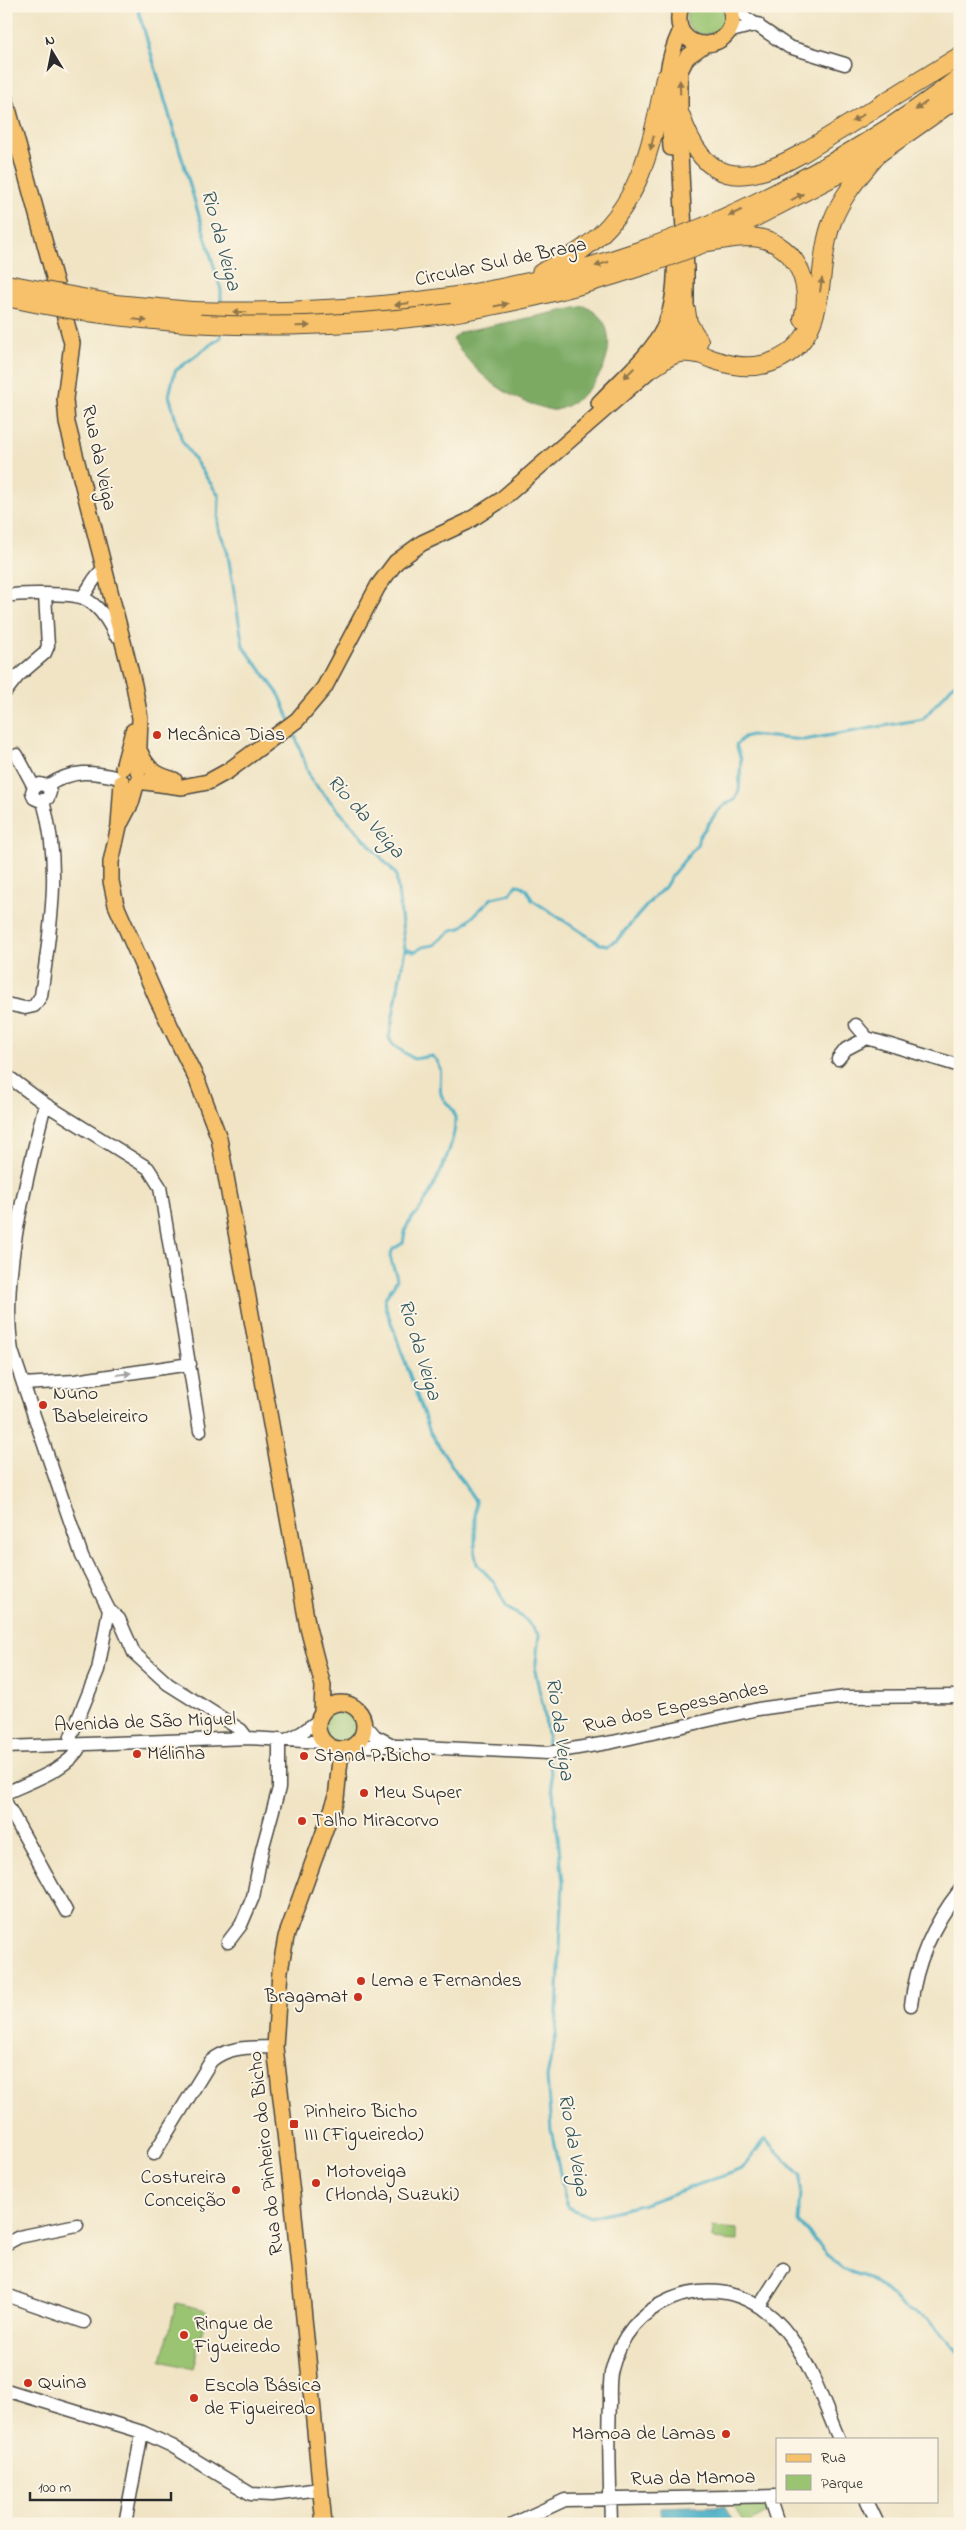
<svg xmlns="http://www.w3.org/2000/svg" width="966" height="2530" font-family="'Indie Flower',sans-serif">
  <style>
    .green { fill: #9ac471; stroke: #62784e }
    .forest { fill: #7baa63; stroke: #536a47 }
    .water { fill: #45adc4; stroke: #386c78 }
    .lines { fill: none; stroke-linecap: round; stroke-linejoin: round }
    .stream { stroke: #45adc4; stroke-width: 3 }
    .minor-casing { stroke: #494742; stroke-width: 15 }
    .major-casing { stroke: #494742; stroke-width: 18 }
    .highway-casing { stroke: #494742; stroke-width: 20 }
    .minor { stroke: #fff; stroke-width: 12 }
    .major { stroke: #f6c16b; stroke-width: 15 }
    .highway { stroke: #f6c16b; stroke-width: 18 }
    .highway-bridge-casing { stroke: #494742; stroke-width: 20; stroke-linecap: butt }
    .highway-bridge { stroke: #f6c16b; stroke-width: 18 }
    .oneway { fill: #90764b }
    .oneway2 { fill: #a0a0a0 }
    .poi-dot { fill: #c8321e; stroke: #fcf5e5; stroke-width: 2 }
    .labels { text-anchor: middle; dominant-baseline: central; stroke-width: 4; stroke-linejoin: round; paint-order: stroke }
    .street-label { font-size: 20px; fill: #2b2b2b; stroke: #fcf5e5 }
    .poi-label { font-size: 20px; fill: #2b2b2b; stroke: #fcf5e5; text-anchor: start }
    .water-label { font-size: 21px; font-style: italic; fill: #345861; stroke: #fcf5e5 }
  </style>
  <rect width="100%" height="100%" fill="#fcf5e5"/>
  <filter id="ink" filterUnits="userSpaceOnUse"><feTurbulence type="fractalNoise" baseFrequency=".02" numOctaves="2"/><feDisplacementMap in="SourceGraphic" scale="10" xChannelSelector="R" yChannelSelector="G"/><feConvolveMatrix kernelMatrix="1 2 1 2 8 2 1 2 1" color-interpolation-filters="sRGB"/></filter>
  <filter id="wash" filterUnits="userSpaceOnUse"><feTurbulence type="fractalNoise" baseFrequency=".0096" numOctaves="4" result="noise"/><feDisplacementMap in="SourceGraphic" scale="20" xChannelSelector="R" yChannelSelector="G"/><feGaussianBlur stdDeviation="1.12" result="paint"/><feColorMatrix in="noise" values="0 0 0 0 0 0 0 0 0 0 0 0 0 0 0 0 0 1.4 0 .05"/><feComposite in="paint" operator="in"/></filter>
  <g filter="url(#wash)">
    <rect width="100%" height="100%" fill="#f0e4c5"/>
    <path class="green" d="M689,6H721C738,42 673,45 689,6Z
      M324 1726a17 17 0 1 1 34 0a17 17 0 1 1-34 0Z
      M713,2227L737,2229V2241L712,2239Z
      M176,2303L207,2310L193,2369L162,2361Z
      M734,2505H766L769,2512L744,2524Z"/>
    <path class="forest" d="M585,306C593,311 603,317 606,327C618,361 588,401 556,410C551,411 546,408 541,407C505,398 471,370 453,339L461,332Z"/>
    <path class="water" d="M724,2505L734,2524H662L661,2507Z"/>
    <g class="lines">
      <path class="stream" d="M137,6L221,290V306
        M221,330V337L175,371L169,395L182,441L219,496L218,528L227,549L243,646L280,696L290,721
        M293,730L311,780L396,874L405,949L389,1038L393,1045L414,1059L432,1056C446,1066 438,1080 441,1094C443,1102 452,1106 454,1113C461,1135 434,1187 422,1206C418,1212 411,1218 408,1224C405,1229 404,1237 403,1243L393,1249L390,1256C397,1285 403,1271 385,1298L386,1308L430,1432L475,1501V1553L477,1564L494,1582L507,1608L524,1618L539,1635L535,1671L544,1711L549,1750
        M405,949L414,952L423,947L434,945L452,930L461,928L492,898L510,894L516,885C526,885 528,892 532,900L600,944L608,945L616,941L654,897L665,887L672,875L697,845L699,837L717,812L726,804L735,800L739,790L741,759L736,745L744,737L751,735L804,740L923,719L960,677
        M549,1756L563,1882L556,2034L547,2077L551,2130L567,2207L590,2217L641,2205L742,2169L765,2139L801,2176L798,2222L842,2269L871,2279L903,2307L930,2320L960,2354"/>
    </g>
  </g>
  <g filter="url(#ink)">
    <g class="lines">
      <defs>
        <path id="minor" d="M730,7L789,47L845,64
          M728,32L758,24
          M6,596C20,593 71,593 83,598C99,605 108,620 115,635L122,636
          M82,597C90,589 94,575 104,569
          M6,691L18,676L45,653L48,646L45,595
          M17,755L34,787L32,792L34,798L41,801L48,798L50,792L47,786L40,784L34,787
          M47,786C74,769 91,771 120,778
          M6,1004L25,1008L34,1006L41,996C50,930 62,866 43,801
          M856,1025L867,1038
          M838,1059L846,1049L867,1038L960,1066
          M6,1075L45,1104
          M23,1384L75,1381L190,1364
          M200,1431L160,1187L148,1168L45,1104C27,1178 0,1275 12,1351L82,1556L109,1610L119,1619L134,1653L168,1684L241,1730L247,1738
          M364,1723L375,1736L391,1744
          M288,1739L301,1733L319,1720
          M70,1745L71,1736L98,1670L109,1610
          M353,1746H401L548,1753L613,1742L758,1709L808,1702L845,1697L960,1696
          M6,1747L247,1738L324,1742
          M6,1793C31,1781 68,1770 81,1745
          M6,1803L66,1911
          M228,1942L241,1925L253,1897L262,1850L279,1788V1739
          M911,2005C916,1963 934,1923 960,1890
          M154,2154L211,2061C229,2045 252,2048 275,2047
          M6,2244L19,2237L77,2225
          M6,2295L84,2322
          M760,2305L783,2269
          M6,2390L142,2432L172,2446L251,2494L272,2495L320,2489
          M769,2497L778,2524
          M867,2501L878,2524
          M125,2524L142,2432
          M513,2524L565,2500L777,2496
          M611,2524C610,2483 608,2443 610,2403C610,2392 609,2379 612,2369C620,2337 640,2312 671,2299C688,2292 707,2290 726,2293C795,2308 814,2382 839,2439"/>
        <path id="major" d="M681,6C665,58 746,55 730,6
          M6,101L72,343L65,399L67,423L134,685L140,718L138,771
          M671,148C669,99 659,77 681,30
          M599,403C653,347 679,335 675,251
          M140,752C147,769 156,775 174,780
          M123,768L133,731
          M138,781L182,787L208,782L228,771L297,720L324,688L378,586L396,562L422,543L467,522L501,500L652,368L668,349L681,326L686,310V269L680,154V71L687,57L704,45
          M122,782L119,826L111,862V881L116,905L157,999L197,1080L219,1138L308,1628L323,1686L322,1712
          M121,822L131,803L137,782
          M318 1726a23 23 0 1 1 46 0a23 23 0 1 1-46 0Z
          M324,2524L292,2194L275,2047L280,1971L286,1937L336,1799L340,1760L347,1748"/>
        <path id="highway" d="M681,116C704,185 742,187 801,154L960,56
          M706,226C797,186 882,138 960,77
          M719,236L879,153L960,96
          M707,242C721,240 736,237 750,237C793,239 814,281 803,319
          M541,273C555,265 571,258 584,248C641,208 652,142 665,78
          M686,310L688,323L699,341
          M192,311C347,315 501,300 648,248
          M452,313C520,302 584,286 649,264
          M669,318C678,344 696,355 721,362C740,368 759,368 777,360C832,334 814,268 832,222C842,195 861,174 879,153
          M652,368C670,356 675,350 697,354"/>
      </defs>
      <use href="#minor" class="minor-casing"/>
      <use href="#major" class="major-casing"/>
      <use href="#highway" class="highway-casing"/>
      <use href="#minor" class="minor"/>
      <use href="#major" class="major"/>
      <use href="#highway" class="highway"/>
      <defs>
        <path id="highway-bridge" d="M648,248L706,226
          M649,264L707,242
          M7,284L115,304L192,311
          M6,297C157,330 300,333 452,313"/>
      </defs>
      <use href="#highway-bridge" class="highway-bridge-casing"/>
      <use href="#highway-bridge" class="highway-bridge"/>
    </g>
    <defs><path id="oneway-solid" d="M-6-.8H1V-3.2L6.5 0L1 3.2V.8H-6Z" transform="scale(1.25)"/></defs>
    <g class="oneway">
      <use href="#oneway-solid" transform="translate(680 87) rotate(-92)"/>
      <use href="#oneway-solid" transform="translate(921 106) rotate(144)"/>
      <use href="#oneway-solid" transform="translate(858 118) rotate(149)"/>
      <use href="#oneway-solid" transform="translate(652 143) rotate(103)"/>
      <use href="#oneway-solid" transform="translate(797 197) rotate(-28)"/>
      <use href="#oneway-solid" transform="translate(735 213) rotate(156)"/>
      <use href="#oneway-solid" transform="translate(602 264) rotate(162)"/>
      <use href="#oneway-solid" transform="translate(821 285) rotate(-82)"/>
      <use href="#oneway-solid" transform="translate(402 304) rotate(173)"/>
      <use href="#oneway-solid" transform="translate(501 305) rotate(-11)"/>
      <use href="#oneway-solid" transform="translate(240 312) rotate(-179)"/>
      <use href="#oneway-solid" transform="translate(140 320) rotate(7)"/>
      <use href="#oneway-solid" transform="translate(303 326) rotate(-2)"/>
      <use href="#oneway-solid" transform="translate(629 373) rotate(135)"/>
    </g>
    <use class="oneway2" href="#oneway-solid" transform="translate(124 1374) rotate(-8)"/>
  </g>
  <g class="poi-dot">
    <circle cx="157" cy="735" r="5"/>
    <circle cx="43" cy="1405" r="5"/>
    <circle cx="137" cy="1754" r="5"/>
    <circle cx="304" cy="1756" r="5"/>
    <circle cx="364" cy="1793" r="5"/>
    <circle cx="302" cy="1821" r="5"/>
    <circle cx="361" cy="1981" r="5"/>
    <circle cx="358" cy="1997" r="5"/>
    <rect x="289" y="2119" width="10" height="10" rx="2.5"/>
    <circle cx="316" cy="2183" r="5"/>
    <circle cx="236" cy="2190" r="5"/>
    <circle cx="184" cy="2335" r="5"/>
    <circle cx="28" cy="2383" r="5"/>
    <circle cx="194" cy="2398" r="5"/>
    <circle cx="726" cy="2434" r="5"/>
  </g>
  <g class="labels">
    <g class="street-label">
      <text transform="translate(501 263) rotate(-12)">Circular Sul de Braga</text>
      <text transform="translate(98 458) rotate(78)">Rua da Veiga</text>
      <text transform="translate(676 1708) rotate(-12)">Rua dos Espessandes</text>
      <text transform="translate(145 1723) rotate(-2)">Avenida de São Miguel</text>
      <text transform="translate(267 2153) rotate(-96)">Rua do Pinheiro do Bicho</text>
      <text transform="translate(693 2479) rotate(-1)">Rua da Mamoa</text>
    </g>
    <g class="poi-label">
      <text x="167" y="735">Mecânica Dias</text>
      <text x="53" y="1394">Nuno<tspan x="53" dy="23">Babeleireiro</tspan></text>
      <text x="147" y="1754">Mélinha</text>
      <text x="314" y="1756">Stand P.Bicho</text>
      <text x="374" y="1793">Meu Super</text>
      <text x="312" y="1821">Talho Miracorvo</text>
      <text x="371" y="1981">Lema e Fernandes</text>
      <text x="348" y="1997" text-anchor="end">Bragamat</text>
      <text x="304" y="2112">Pinheiro Bicho<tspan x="304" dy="23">III (Figueiredo)</tspan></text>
      <text x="326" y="2172">Motoveiga<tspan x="326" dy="23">(Honda, Suzuki)</tspan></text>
      <text x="226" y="2178" text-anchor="end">Costureira<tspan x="226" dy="23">Conceição</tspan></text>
      <text x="194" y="2324">Ringue de<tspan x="194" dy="23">Figueiredo</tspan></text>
      <text x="38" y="2383">Quina</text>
      <text x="204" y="2386">Escola Básica<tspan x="204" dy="23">de Figueiredo</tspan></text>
      <text x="716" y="2434" text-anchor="end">Mamoa de Lamas</text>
    </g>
    <g class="water-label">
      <text transform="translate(220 240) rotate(75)">Rio da Veiga</text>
      <text transform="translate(365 817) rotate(48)">Rio da Veiga</text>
      <text transform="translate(419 1350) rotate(73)">Rio da Veiga</text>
      <text transform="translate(559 1729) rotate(82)">Rio da Veiga</text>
      <text transform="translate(573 2145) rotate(80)">Rio da Veiga</text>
    </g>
  </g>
  <rect width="966" height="2530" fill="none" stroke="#fcf5e5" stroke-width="25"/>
  <rect x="776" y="2438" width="162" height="65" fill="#fcf5e5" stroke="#a8a49b"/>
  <rect x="786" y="2454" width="25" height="8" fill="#f6c16b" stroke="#a8a49b"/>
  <text x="821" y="2462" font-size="15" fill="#2b2b2b">Rua</text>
  <rect x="786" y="2475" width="25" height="15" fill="#9ac471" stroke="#a8a49b"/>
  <text x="821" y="2488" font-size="15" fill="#2b2b2b">Parque</text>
  <g transform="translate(52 52) rotate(350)" stroke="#fcf5e5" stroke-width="4" paint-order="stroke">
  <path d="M0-4L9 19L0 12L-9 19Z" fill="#2b2b2b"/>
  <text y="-8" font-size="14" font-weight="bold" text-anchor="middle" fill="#2b2b2b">N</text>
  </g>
  <path d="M30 2492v8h141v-8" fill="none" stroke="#2b2b2b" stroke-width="2.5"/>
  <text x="38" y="2492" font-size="15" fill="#2b2b2b" stroke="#fcf5e5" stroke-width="4" paint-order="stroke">100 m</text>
</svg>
